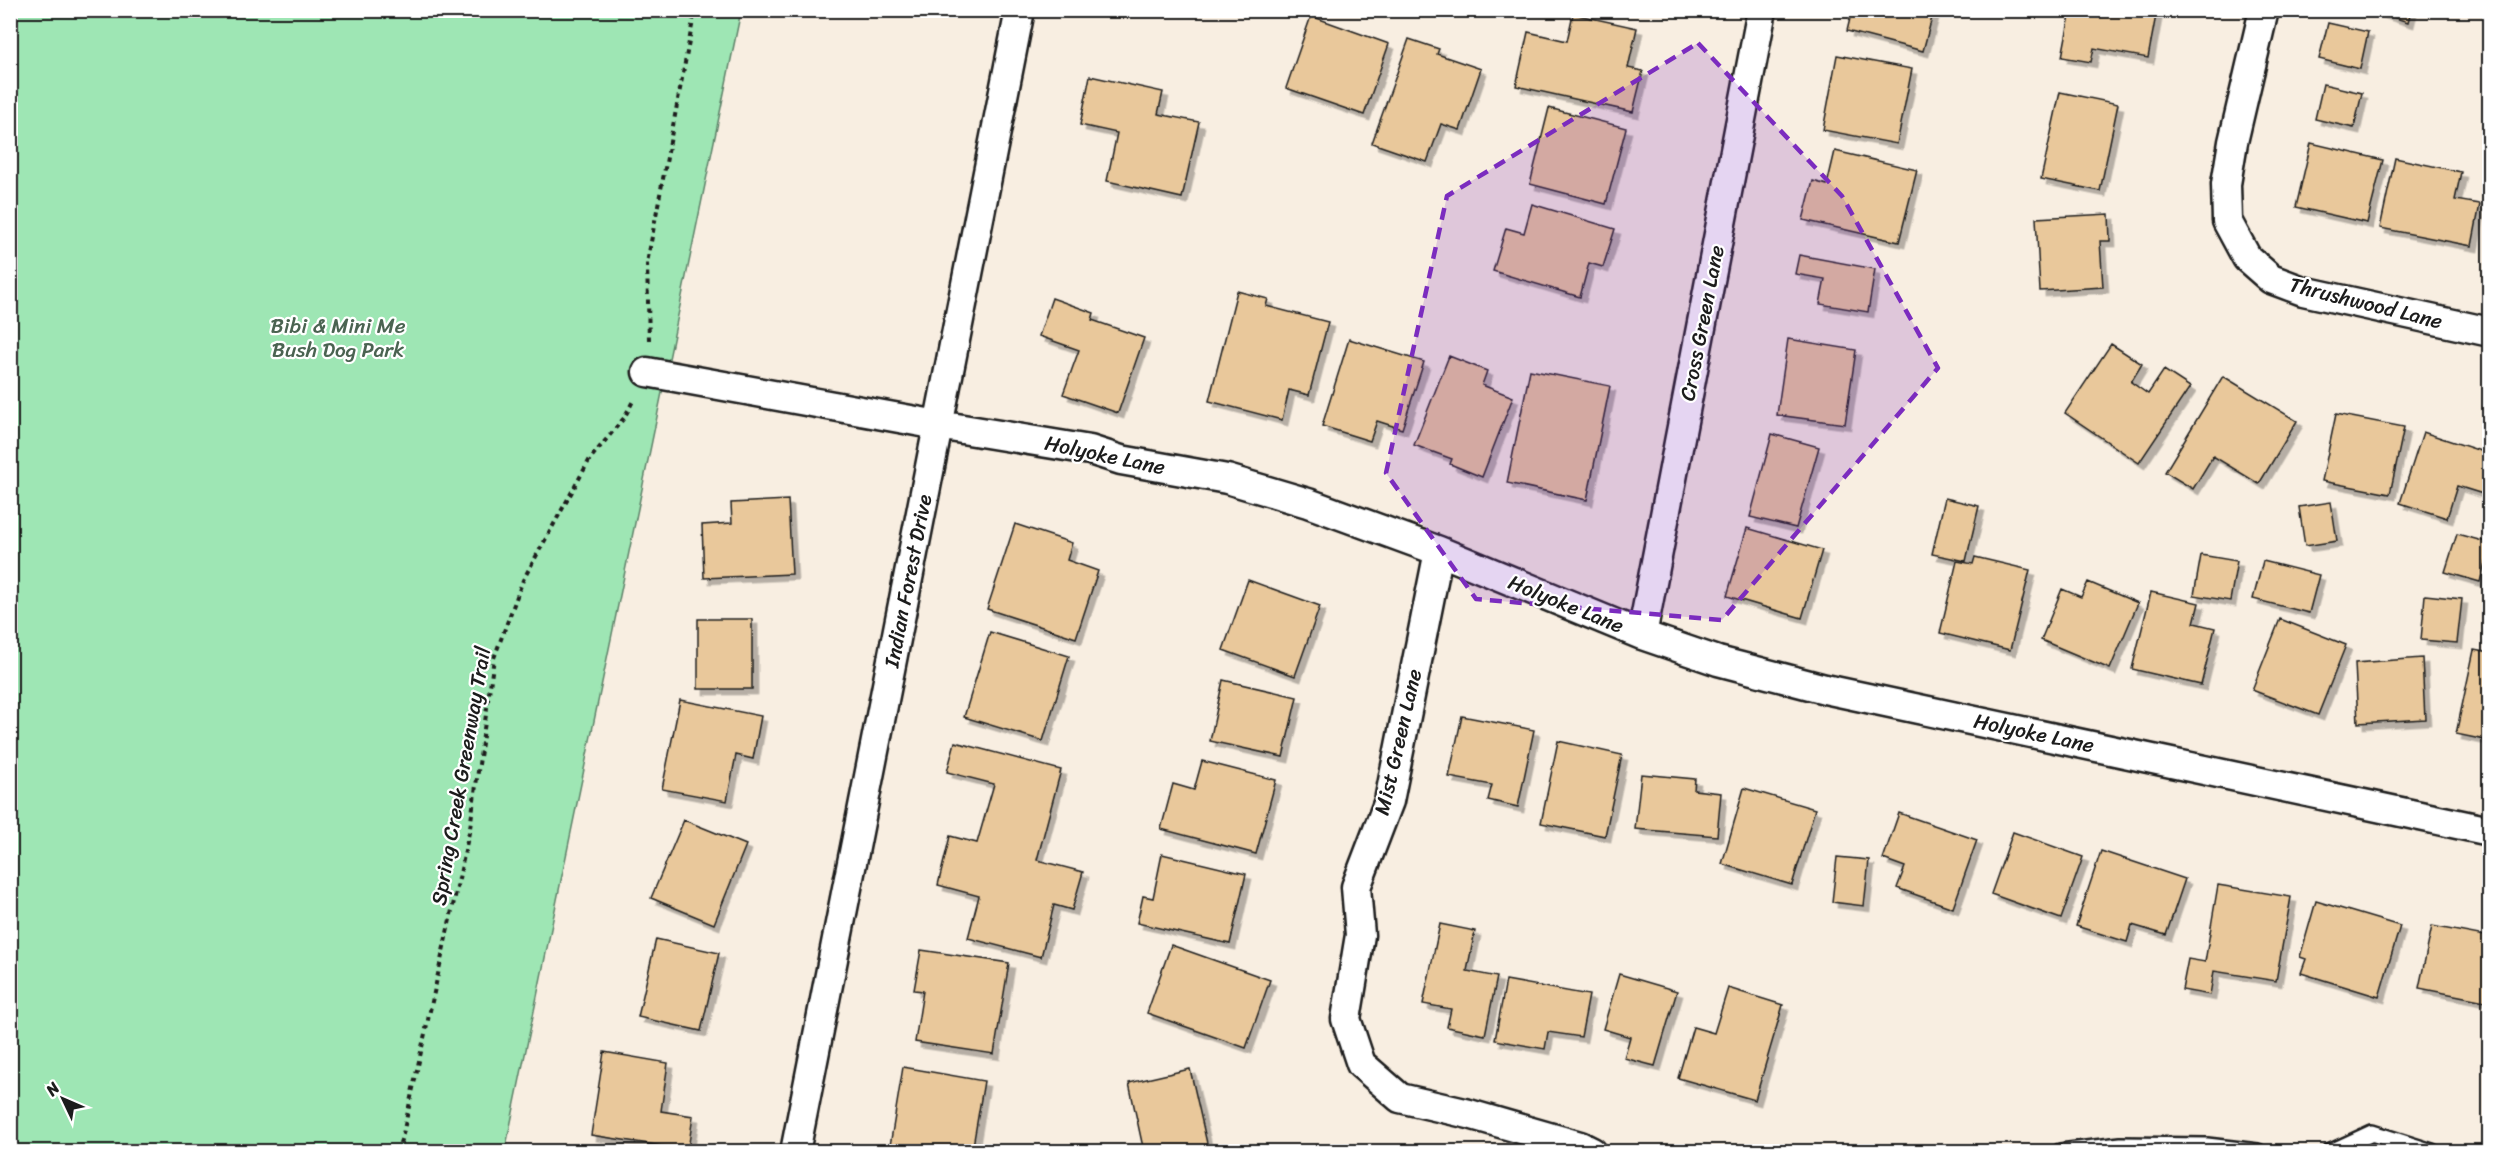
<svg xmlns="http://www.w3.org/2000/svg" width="2500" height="1162" font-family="Sriracha,sans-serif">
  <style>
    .green { fill: #9ee6b4; stroke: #5d8168; stroke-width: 1.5 }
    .building { fill: #e9c89b; stroke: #1c1c1c; stroke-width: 1.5; filter: url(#shadow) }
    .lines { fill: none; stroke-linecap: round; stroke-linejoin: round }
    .service-casing { stroke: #1c1c1c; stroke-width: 20 }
    .minor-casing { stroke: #1c1c1c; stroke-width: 33 }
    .path { stroke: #1c1c1c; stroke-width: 4; stroke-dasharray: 4.5 4.5; stroke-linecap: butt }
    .service { stroke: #fff; stroke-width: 15 }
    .minor { stroke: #fff; stroke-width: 28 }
    .marked { fill: #7b2cbf; fill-opacity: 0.2; stroke: #7b2cbf; stroke-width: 4.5; stroke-dasharray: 12 8; stroke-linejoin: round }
    .labels { text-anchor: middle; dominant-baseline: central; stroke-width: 4.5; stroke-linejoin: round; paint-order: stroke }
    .street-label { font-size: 21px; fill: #1c1c1c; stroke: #fff }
    .park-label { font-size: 21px; fill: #4a6351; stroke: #fff }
  </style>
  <defs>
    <filter id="shadow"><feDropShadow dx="5.5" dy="5.5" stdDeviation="0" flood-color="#0004"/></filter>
  </defs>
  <rect width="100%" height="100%" fill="#f8eee1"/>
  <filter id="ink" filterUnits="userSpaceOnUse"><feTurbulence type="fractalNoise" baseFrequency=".0167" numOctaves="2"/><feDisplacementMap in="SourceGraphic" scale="12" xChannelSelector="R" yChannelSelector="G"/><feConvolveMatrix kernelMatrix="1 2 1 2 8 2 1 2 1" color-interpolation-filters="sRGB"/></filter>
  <g filter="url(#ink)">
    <path class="green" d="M10,11H741L505,1151H11Z"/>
    <path class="building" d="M1852,10H1934L1923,51L1847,31Z
      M2071,10H2157L2148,58L2094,48L2091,62L2062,57Z
      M2371,10H2411L2408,22Z
      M1573,14L1637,28L1628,68L1643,71L1633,112L1516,86L1528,32L1567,41Z
      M1311,16L1389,44L1364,115L1286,88Z
      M2328,23L2368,32L2360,69L2319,59Z
      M1409,39L1439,49L1437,54L1481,69L1460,130L1441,124L1427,162L1372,143Z
      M1837,55L1912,69L1897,144L1823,130Z
      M1090,76L1163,92L1158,114L1199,122L1182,198L1107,181L1117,133L1080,125Z
      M2323,84L2362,93L2354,128L2315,119Z
      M2060,92L2118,104L2100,191L2041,179Z
      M1549,108L1626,128L1606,204L1530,184Z
      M2311,143L2383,160L2367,223L2296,207Z
      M1835,151L1917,170L1899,242L1803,220L1813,181L1827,185Z
      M2395,158L2461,172L2455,200L2480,204L2472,246L2380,228Z
      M1532,204L1615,229L1603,267L1589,263L1580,297L1493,271L1506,228L1524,233Z
      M2109,214L2110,241H2100L2103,287L2040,291L2036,218Z
      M1799,255L1875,269L1868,312L1820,304L1825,279L1795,274Z
      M1237,291L1268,299L1266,306L1328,322L1309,395L1289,390L1282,420L1209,401Z
      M1052,298L1094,313L1092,320L1144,338L1118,413L1063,394L1079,350L1039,336Z
      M1349,339L1424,362L1402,429L1377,421L1370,441L1322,426Z
      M1788,339L1856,350L1845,424L1777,415Z
      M2111,344L2142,364L2131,382L2148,394L2164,370L2190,387L2139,463L2065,413Z
      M1449,356L1487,371L1482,385L1513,397L1482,477L1450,464L1452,459L1414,445Z
      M1530,370L1610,386L1587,500L1507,483Z
      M2223,376L2297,421L2259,484L2213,456L2193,489L2165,472Z
      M2336,414L2404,427L2390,494L2322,481Z
      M2423,432L2490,454V473L2483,494L2457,486L2447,518L2400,503Z
      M1772,434L1819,447L1796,528L1750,517Z
      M1945,498L1979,506L1966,561L1932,554Z
      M788,500L792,574L704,578L702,525L732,523L731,503Z
      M2331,502L2337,541L2305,546L2299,507Z
      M1015,524L1072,543L1067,560L1098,571L1076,638L987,609Z
      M1747,528L1822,550L1802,618L1727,596Z
      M2457,534L2490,543L2480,582L2445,572Z
      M2201,555L2237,561L2230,601L2194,595Z
      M1975,557L2030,570L2010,650L1940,633L1957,561L1973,564Z
      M2263,561L2319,575L2309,613L2253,599Z
      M1248,580L1320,606L1295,676L1223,650Z
      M2088,582L2138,603L2110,669L2041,640L2062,589L2081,597Z
      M2151,592L2199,603L2194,623L2215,628L2201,685L2132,669Z
      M2425,595L2462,599L2457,643L2421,640Z
      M698,619H752V689H698Z
      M2280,619L2346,645L2318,715L2252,690Z
      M990,632L1069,656L1043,741L964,717Z
      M2474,650L2490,653V741L2456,734Z
      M2422,658L2425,719L2358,723L2355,663Z
      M1223,680L1297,697L1283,757L1210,741Z
      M680,700L761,716L753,759L736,755L727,801L662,789Z
      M1462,716L1534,730L1518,807L1488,800L1492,785L1449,777Z
      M1558,741L1622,755L1605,836L1541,823Z
      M955,742L1061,770L1037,860L1083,872L1072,910L1054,905L1041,957L968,938L979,896L938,885L950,836L977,843L994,784L947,772Z
      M1202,761L1276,780L1256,854L1161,829L1173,784L1194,790Z
      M1641,774L1695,779L1694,790L1721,793L1717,836L1635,829Z
      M1744,788L1815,809L1792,885L1722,864Z
      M1899,813L1977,840L1953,908L1897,888L1905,867L1883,859Z
      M684,820L746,845L714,924L651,898Z
      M2013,832L2083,857L2061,919L1991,894Z
      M2101,851L2185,879L2166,935L2132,925L2127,942L2076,926Z
      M1162,854L1246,874L1230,944L1137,923L1143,896L1153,898Z
      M1837,857L1869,860L1864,906L1832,902Z
      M2218,885L2291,897L2276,981L2214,971L2210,995L2182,990L2188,959L2205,962Z
      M2316,901L2400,926L2379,997L2301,973L2306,959L2300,957Z
      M1440,924L1475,931L1467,971L1497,977L1485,1035L1447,1027L1451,1009L1423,1004Z
      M2432,926L2490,937V1002L2419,988Z
      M656,939L719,953L701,1031L638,1017Z
      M1171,945L1270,980L1246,1048L1147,1013Z
      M921,950L1009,963L994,1054L915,1042L923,991L914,990Z
      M1619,974L1677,991L1655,1066L1624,1058L1630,1037L1603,1029Z
      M1506,980L1589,995L1581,1037L1548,1032L1545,1049L1495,1040Z
      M1728,988L1783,1005L1755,1100L1678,1078L1693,1027L1714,1033Z
      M604,1052L668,1063L661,1111L693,1116L688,1150L591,1135Z
      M903,1067L984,1081L972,1152H889Z
      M1190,1069L1209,1152H1144L1129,1083Z"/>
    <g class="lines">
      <defs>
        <path id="service" d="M2060,1152L2121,1145L2207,1146L2258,1152
          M2331,1152L2372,1133L2432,1152"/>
        <path id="minor" d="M2264,10L2233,142L2226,184L2227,221L2247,258L2271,279L2303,291L2490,332
          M647,372L938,425L1090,450L1121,460L1227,479L1308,503L1439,551L1642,635L1718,661L1825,689L2490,831
          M1439,551L1389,801L1356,887L1360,935L1346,1019L1361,1064L1400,1098L1469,1114L1580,1146L1592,1152
          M1642,635L1762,10
          M795,1152L1020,10"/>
      </defs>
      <use href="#service" class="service-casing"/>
      <use href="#minor" class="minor-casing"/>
      <path class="path" d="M649,340L647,263L695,10
        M397,1152L403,1134L470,828L494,658L523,580L590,459L624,418L633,401"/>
      <use href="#service" class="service"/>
      <use href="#minor" class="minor"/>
    </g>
  </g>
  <path class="marked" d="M1698,43L1842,196L1938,368L1722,620L1476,599L1386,473L1447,196Z"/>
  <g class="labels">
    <g class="street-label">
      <text transform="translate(2366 303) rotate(14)">Thrushwood Lane</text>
      <text transform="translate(1702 323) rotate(-79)">Cross Green Lane</text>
      <text transform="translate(1105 455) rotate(12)">Holyoke Lane</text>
      <text transform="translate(908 581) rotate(-79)">Indian Forest Drive</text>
      <text transform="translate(1566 604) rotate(22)">Holyoke Lane</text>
      <text transform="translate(2034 733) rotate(12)">Holyoke Lane</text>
      <text transform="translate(1398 742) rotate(-77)">Mist Green Lane</text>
      <text transform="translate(461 776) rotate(-80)">Spring Creek Greenway Trail</text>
    </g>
    <g class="park-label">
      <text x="338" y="326">Bibi &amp; Mini Me<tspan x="338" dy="24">Bush Dog Park</tspan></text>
    </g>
  </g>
  <rect width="2500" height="1162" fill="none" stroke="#fff" stroke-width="36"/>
  <rect x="18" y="18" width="2464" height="1126" fill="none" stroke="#1c1c1c" stroke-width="2" filter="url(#ink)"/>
  <g transform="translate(63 1099) rotate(314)" stroke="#ffffff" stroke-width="4.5" paint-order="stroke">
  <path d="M0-4.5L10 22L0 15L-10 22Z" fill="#1c1c1c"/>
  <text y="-9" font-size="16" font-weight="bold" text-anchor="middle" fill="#1c1c1c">N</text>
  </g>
</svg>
